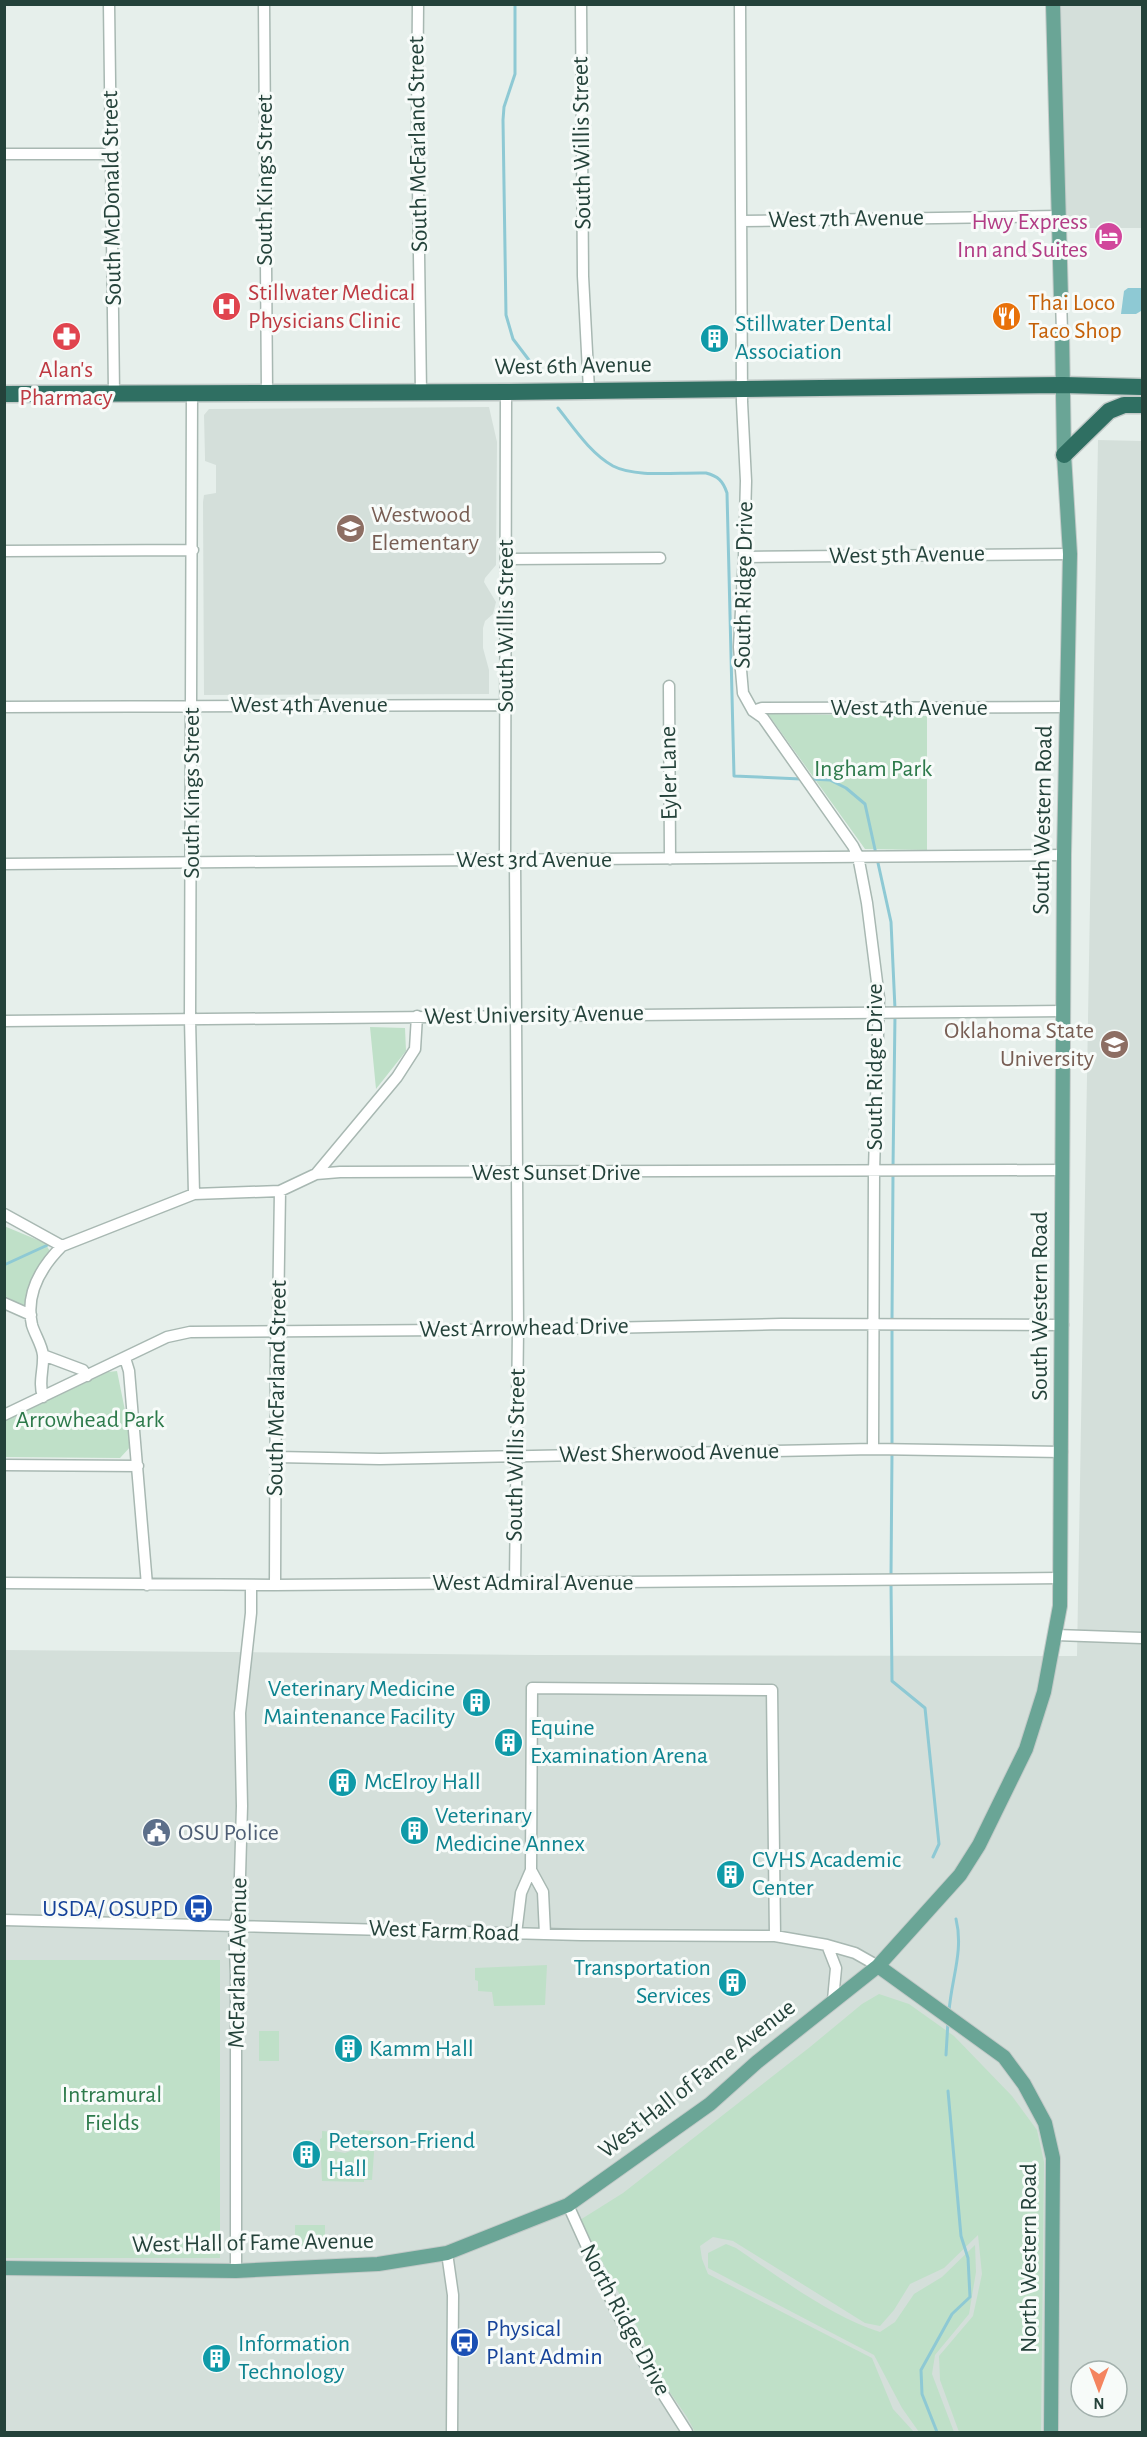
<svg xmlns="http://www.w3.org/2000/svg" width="1147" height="2437" font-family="'Alegreya Sans',sans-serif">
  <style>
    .built { fill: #d4dfda; fill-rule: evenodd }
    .green { fill: #bfe0c8 }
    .water { fill: #8ec9d4 }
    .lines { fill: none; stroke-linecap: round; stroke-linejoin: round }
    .stream { stroke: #8ec9d4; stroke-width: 3 }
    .minor-casing { stroke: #a8b8b2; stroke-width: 13 }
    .major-casing { stroke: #c2cac8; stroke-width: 16 }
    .highway-casing { stroke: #c2cac8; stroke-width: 19 }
    .minor { stroke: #fff; stroke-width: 10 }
    .major { stroke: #6aa596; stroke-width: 14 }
    .highway { stroke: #2f6f62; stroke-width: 16 }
    .labels { text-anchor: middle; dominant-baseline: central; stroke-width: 6; stroke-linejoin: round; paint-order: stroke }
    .street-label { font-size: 24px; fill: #24423a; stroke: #f7fbf9 }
    .hotel-label { font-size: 24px; fill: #b23c85; stroke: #f7fbf9; text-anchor: end }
    .health-label { font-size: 24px; fill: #be3a42; stroke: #f7fbf9; text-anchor: start }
    .food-label { font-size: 24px; fill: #c56008; stroke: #f7fbf9; text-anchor: start }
    .culture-label { font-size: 24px; fill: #0d838f; stroke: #f7fbf9; text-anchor: start }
    .education-label { font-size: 24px; fill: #785e54; stroke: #f7fbf9; text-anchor: start }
    .park-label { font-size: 24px; fill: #2d7a4b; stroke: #f7fbf9 }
    .service-label { font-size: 24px; fill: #4e5e75; stroke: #f7fbf9; text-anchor: start }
    .transit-label { font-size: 24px; fill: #164399; stroke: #f7fbf9; text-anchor: end }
  </style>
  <rect width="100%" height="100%" fill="#e6efeb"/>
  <path class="built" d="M1061,5H1142V228H1067L1064,193Z
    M489,407L497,442L496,565L485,578L484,582L496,602L493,614L485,621L483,628V648L489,670V694L204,695L203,502L204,495L216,493V465L205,461V457L204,415L209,409Z
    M1098,440L1142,441V2432H5V1650L537,1655L1077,1656ZM1081,2371H1117V2407H1081Z"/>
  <path class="green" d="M768,714L927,716V850L865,849Z
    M370,1027L405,1028L406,1051L376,1089Z
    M4,1226L45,1243L51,1253L27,1308L5,1296Z
    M117,1371L132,1445L120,1458L5,1457L4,1421L108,1372Z
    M5,1960H220V2258H5Z
    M547,1965L545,2005L494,2006L492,1992L478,1991V1981L475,1980V1968Z
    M879,1994L909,2004L954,2036L1012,2096L1037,2130L1044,2162L1041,2432H959L940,2380L939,2356L973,2316L982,2274L978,2235L944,2268L910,2284L894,2310L880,2326L865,2323L733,2241L713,2237L700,2246L702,2259L708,2274L872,2358L893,2409L914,2432H695L687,2417L658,2375L637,2327L580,2220L623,2193L810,2047L862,2004Z
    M259,2031H279V2061H259Z
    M359,2130L373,2131V2138L375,2139L372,2180H364V2182L322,2181L320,2139L322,2138V2131L334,2132V2151L345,2153L356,2149Z
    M295,2225H325V2245L295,2246Z
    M726,2244L736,2248C781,2278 828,2315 880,2332L895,2322L914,2294L942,2277L975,2245L976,2272L969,2314L935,2355L932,2374L954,2432H919L902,2408L874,2355L708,2268V2253Z"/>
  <path class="water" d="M1128,288H1141V311L1136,314H1121L1124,291Z"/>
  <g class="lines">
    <path class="stream" d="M515,4V74L504,107L503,120L506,315L513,339L535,368
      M558,408C574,428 590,453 613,466C636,478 679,472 706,473C718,476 723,481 727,493L734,776L801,779
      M811,779L830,780L846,788L865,804L891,922L895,1009
      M893,1168L895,1015
      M4,1265L52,1243
      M892,1321L893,1174
      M892,1447V1327
      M891,1576L892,1453
      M891,1582L892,1681L925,1708L939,1844L933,1857
      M949,2012C951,1980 964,1951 956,1919
      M946,2055L948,2021
      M937,2432L922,2394L921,2370L952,2314L970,2297L968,2258L961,2236L948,2091"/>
    <defs>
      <path id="minor" d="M109,4L114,392
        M264,4L267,392
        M418,4L417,117L421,392
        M581,4L583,276L589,390
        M740,4L742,402L746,481L744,557L739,647L743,693L753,711L763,718L853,846L858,856L867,903L879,998L874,1171L873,1449
        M4,154H112
        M742,221L1058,216
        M1061,299L1062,332
        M192,392L190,1019L194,1194
        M4,551L193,550
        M744,557L1070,554
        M506,559L660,558
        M669,686L670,859
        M4,707L506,705
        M753,711L762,708L1066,707
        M505,860L506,392
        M515,860L518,1329L515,1583
        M4,864L1064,855
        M4,1021L1064,1011
        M316,1174L397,1077L415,1049L417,1016
        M4,1214L62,1246L194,1194L280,1191L316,1174L340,1172L1063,1170
        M4,1303L31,1315
        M43,1355L83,1370L87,1376
        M125,1358L129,1371L147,1585
        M43,1397C38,1382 44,1370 43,1355C42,1345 35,1335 32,1325C25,1294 41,1267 62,1246
        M4,1415L167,1337L190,1332L556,1329L781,1324L1063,1325
        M276,1457L380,1459L873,1449L1062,1452
        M4,1465L138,1466
        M4,1583L275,1585L1061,1578
        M275,1585L276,1343L278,1320L280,1191
        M1056,1635L1142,1638
        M531,1870L543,1892L545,1934
        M4,1920L581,1935L775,1936L827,1945L855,1953L878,1966
        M516,1934L521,1893L531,1870L532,1688L772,1690L775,1936
        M827,1945L836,1968L833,2000
        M568,2205L616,2311L649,2372L687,2432
        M447,2253L453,2295L452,2432
        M236,2271V1974L234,1925L239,1910L242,1806L240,1713L251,1613V1585"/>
      <path id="major" d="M1053,4L1061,299
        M878,1966L1004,2057L1024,2084L1045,2123L1053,2158L1051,2432
        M4,2268L236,2271L378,2264L447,2253L568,2205L710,2104L757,2062L878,1966L960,1875L979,1845L1026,1749L1044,1692L1060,1606L1064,855L1070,554L1064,455L1062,332"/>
      <path id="highway" d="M4,394L506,392L1063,385L1142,387
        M1064,455L1109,411L1124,405H1142"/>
    </defs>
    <use href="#minor" class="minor-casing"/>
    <use href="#major" class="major-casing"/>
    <use href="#highway" class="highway-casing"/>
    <use href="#minor" class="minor"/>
    <use href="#major" class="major"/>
    <use href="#highway" class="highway"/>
  </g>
  <defs>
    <symbol id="hotel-disc" viewBox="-11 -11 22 22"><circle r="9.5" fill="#d1479c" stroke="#f7fbf9"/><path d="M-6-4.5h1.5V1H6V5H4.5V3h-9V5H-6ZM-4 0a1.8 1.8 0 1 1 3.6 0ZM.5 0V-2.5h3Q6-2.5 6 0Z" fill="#fff"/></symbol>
    <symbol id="hospital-disc" viewBox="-11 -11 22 22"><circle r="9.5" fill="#e0444e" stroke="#f7fbf9"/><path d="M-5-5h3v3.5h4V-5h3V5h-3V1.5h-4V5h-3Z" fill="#fff"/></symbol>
    <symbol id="restaurant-disc" viewBox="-11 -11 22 22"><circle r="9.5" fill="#e8710a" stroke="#f7fbf9"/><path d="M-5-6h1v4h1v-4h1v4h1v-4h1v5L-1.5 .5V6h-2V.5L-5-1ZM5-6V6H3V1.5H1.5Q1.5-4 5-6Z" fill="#fff"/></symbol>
    <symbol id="pharmacy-disc" viewBox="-11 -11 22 22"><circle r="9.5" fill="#e0444e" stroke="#f7fbf9"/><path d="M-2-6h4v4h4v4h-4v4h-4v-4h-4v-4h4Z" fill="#fff"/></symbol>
    <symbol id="building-disc" viewBox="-11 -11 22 22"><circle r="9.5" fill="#0f9aa8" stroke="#f7fbf9"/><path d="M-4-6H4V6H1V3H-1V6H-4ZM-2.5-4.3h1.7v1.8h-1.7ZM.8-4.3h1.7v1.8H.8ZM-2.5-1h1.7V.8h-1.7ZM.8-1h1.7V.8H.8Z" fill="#fff"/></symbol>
    <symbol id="school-disc" viewBox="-11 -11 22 22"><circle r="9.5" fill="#8d6e63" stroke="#f7fbf9"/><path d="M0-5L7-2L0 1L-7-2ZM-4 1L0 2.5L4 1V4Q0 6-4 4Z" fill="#fff"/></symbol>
    <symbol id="university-disc" viewBox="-11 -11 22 22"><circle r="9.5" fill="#8d6e63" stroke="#f7fbf9"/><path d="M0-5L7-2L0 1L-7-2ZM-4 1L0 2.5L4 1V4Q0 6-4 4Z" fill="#fff"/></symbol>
    <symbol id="civic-disc" viewBox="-11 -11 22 22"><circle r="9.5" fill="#5c6f8a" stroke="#f7fbf9"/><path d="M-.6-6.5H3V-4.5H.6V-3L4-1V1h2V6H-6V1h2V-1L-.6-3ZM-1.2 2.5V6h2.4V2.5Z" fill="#fff"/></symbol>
    <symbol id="bus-disc" viewBox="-11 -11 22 22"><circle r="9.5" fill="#1a4fb4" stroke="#f7fbf9"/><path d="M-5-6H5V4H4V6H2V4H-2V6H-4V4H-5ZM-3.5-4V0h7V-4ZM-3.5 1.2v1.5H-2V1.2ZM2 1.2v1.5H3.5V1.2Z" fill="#fff"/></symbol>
  </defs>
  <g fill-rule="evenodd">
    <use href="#hotel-disc" x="1092" y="220" width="33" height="33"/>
    <use href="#hospital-disc" x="210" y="290" width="33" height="33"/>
    <use href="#restaurant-disc" x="990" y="300" width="33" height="33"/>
    <use href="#pharmacy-disc" x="50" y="320" width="33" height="33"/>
    <use href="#building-disc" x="698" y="322" width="33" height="33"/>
    <use href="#school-disc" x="334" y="512" width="33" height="33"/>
    <use href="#university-disc" x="1098" y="1028" width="33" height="33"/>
    <use href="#building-disc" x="460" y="1686" width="33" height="33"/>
    <use href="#building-disc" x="492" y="1726" width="33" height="33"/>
    <use href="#building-disc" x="326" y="1766" width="33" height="33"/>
    <use href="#building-disc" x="398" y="1814" width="33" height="33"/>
    <use href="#civic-disc" x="140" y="1816" width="33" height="33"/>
    <use href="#building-disc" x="714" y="1858" width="33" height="33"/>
    <use href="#bus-disc" x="182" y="1892" width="33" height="33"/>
    <use href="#building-disc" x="716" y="1966" width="33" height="33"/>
    <use href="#building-disc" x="332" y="2032" width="33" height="33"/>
    <use href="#building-disc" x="290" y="2138" width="33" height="33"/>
    <use href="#bus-disc" x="448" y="2326" width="33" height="33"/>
    <use href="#building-disc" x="200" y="2342" width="33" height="33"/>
  </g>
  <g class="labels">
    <g class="street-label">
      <text transform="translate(582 143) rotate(-91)">South Willis Street</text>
      <text transform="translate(418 144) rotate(-91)">South McFarland Street</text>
      <text transform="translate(265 180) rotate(-90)">South Kings Street</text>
      <text transform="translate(112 198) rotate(-91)">South McDonald Street</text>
      <text transform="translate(846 219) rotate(-1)">West 7th Avenue</text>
      <text transform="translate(573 366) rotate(-1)">West 6th Avenue</text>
      <text transform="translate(907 555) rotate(-1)">West 5th Avenue</text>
      <text transform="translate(744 585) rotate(-89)">South Ridge Drive</text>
      <text transform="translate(506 626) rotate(-90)">South Willis Street</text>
      <text x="309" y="705">West 4th Avenue</text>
      <text x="909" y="708">West 4th Avenue</text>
      <text transform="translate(669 773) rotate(-91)">Eyler Lane</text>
      <text transform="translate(192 793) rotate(-90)">South Kings Street</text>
      <text transform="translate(1043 820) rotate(-89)">South Western Road</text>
      <text x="534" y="860">West 3rd Avenue</text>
      <text transform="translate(534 1015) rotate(-1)">West University Avenue</text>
      <text transform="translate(875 1067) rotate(-90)">South Ridge Drive</text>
      <text x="556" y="1173">West Sunset Drive</text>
      <text transform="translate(1040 1306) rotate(-90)">South Western Road</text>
      <text transform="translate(524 1328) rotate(-1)">West Arrowhead Drive</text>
      <text transform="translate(277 1388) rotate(-89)">South McFarland Street</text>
      <text transform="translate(669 1453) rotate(-1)">West Sherwood Avenue</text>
      <text transform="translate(516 1455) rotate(-89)">South Willis Street</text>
      <text x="533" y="1583">West Admiral Avenue</text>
      <text transform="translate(444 1931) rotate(2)">West Farm Road</text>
      <text transform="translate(238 1963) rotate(-89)">McFarland Avenue</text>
      <text transform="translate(697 2079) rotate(-38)">West Hall of Fame Avenue</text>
      <text transform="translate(253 2243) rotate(-1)">West Hall of Fame Avenue</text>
      <text transform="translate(1029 2258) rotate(-90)">North Western Road</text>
      <text transform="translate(625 2320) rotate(62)">North Ridge Drive</text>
    </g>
    <g class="hotel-label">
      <text x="1088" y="222">Hwy Express<tspan x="1088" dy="28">Inn and Suites</tspan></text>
    </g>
    <g class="health-label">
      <text x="248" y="293">Stillwater Medical<tspan x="248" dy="28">Physicians Clinic</tspan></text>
      <text x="66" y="370" text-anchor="middle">Alan's<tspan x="66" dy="28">Pharmacy</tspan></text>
    </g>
    <g class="food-label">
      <text x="1028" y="303">Thai Loco<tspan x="1028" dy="28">Taco Shop</tspan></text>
    </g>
    <g class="culture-label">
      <text x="735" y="324">Stillwater Dental<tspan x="735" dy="28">Association</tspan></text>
      <text x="455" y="1689" text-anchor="end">Veterinary Medicine<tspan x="455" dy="28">Maintenance Facility</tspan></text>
      <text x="530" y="1728">Equine<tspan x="530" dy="28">Examination Arena</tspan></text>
      <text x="364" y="1782">McElroy Hall</text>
      <text x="435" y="1816">Veterinary<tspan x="435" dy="28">Medicine Annex</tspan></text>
      <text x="752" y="1860">CVHS Academic<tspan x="752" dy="28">Center</tspan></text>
      <text x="711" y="1968" text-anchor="end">Transportation<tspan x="711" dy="28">Services</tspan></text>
      <text x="369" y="2049">Kamm Hall</text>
      <text x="328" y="2141">Peterson-Friend<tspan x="328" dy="28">Hall</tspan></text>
      <text x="238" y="2344">Information<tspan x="238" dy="28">Technology</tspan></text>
    </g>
    <g class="education-label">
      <text x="371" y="515">Westwood<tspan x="371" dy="28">Elementary</tspan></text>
      <text x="1094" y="1031" text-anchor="end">Oklahoma State<tspan x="1094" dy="28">University</tspan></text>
    </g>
    <g class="park-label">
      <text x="873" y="769">Ingham Park</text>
      <text x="90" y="1420">Arrowhead Park</text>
      <text x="112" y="2095">Intramural<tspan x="112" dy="28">Fields</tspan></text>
    </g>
    <g class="service-label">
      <text x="178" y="1833">OSU Police</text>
    </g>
    <g class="transit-label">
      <text x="178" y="1909">USDA/ OSUPD</text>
      <text x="486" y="2329" text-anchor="start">Physical<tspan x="486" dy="28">Plant Admin</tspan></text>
    </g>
  </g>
  <rect width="1147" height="2437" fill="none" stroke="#24423a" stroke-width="12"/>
  <g transform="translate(1099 2389) rotate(180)"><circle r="28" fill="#f7fbf9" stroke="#a3b1ad" stroke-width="1.5"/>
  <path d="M0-4.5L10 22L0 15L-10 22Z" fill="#f4845f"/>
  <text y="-9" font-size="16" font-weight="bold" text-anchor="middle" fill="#24423a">N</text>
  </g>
</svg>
